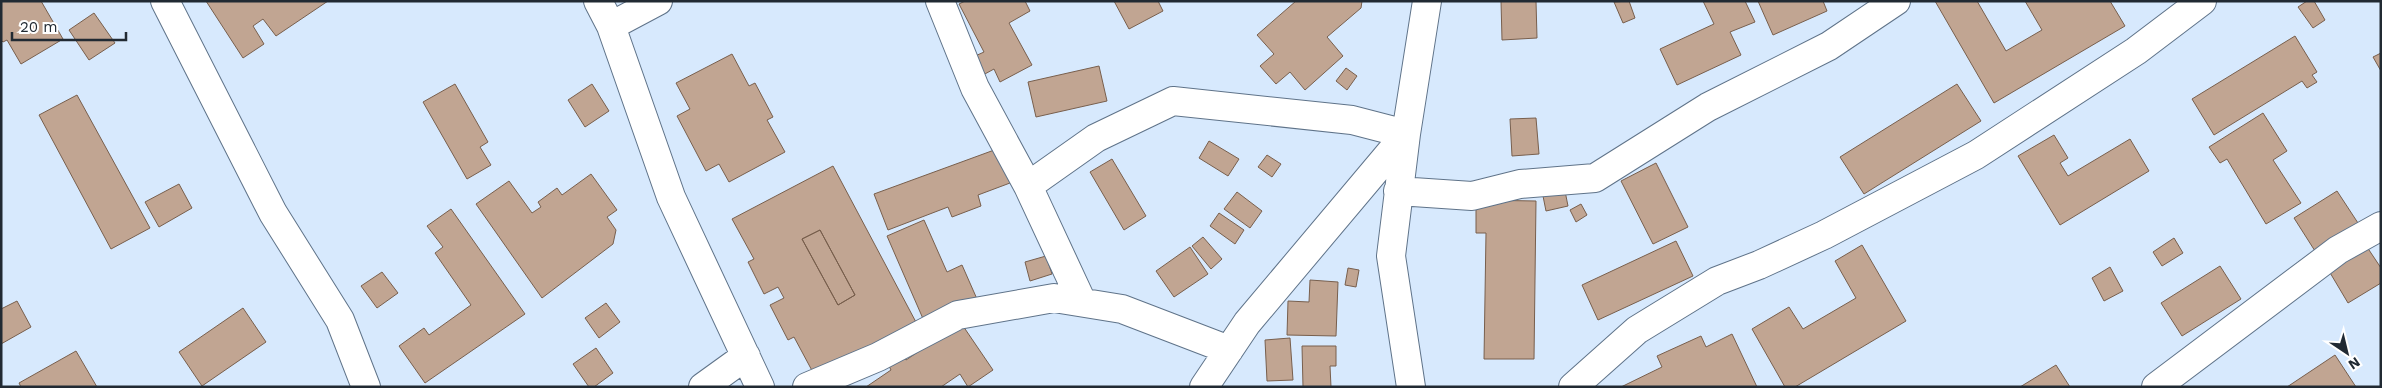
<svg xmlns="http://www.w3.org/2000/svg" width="2382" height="388" font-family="'Work Sans',sans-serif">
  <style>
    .building { fill: #c1a592; stroke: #785f4d; fill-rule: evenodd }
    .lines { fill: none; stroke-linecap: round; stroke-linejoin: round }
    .street-casing { stroke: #5f7389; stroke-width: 30 }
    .street { stroke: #fff; stroke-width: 28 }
  </style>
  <rect width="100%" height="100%" fill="#d7e9fd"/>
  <path class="building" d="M1,1H41L63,39L21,64L7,40L3,42L1,40Z
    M206,1H328L276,36L263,19L253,26L264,44L243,58Z
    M965,1H1025L1030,11L1009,23L1032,65L1000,82L994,69L983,75L973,57L984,52L959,4Z
    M1114,1H1158L1163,11L1129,29Z
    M1296,1H1362L1361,8L1327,37L1343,56L1305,90L1290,72L1276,84L1260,66L1274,54L1257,35Z
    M1501,1H1536L1537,38L1502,40Z
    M1629,1L1635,18L1623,23L1614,2Z
    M1703,1H1745L1755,22L1730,32L1741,55L1677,85L1660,49L1714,24Z
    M1758,1H1823L1827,11L1773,35Z
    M1935,1H1977L2006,51L2042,30L2025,1H2110L2125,26L1994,103Z
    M2307,1H2314L2325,20L2313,28L2298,7Z
    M94,13L115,43L89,60L69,30Z
    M2295,36L2317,72L2312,75L2317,82L2307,88L2302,81L2214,135L2192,99Z
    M2381,53V71L2373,57Z
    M732,54L749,86L755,83L773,117L767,120L785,152L729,182L719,164L706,171L677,116L690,109L676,83Z
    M1099,66L1107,101L1036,117L1028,82Z
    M1346,68L1357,76L1347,90L1336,81Z
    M455,84L488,142L480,147L491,165L467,179L423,102Z
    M592,84L609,111L585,127L568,100Z
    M1957,84L1981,121L1864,194L1840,157Z
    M77,95L150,228L111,249L39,115Z
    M2263,113L2287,151L2273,160L2301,203L2266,224L2227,159L2220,163L2209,147Z
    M1536,118L1539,154L1512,156L1510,119Z
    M2054,135L2068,158L2060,163L2068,176L2130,139L2149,171L2060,225L2018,156Z
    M1209,141L1239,159L1228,176L1199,158Z
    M997,149L1010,183L978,195L981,206L952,217L948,207L888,230L874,194Z
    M1267,155L1281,164L1272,177L1258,167Z
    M1112,159L1146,216L1124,230L1090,172Z
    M1656,163L1688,227L1653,244L1621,181Z
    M833,166L917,324L816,378L794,337L788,340L770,305L784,298L778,287L764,294L748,262L754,259L732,219ZM820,230L855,295L838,305L802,239Z
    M591,174L617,210L607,217L616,230L613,244L542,298L476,204L509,181L532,213L541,207L538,202L557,188L562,195Z
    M179,184L192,208L159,227L145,202Z
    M1565,191L1568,206L1546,211L1543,196Z
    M2337,191L2358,223L2315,251L2294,218Z
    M1237,192L1262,211L1250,228L1224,209Z
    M1476,200L1536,201L1534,359H1484L1486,233H1476Z
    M1581,204L1587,215L1576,222L1570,210Z
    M451,209L525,314L425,383L399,346L424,328L429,335L471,305L435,253L443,247L427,226Z
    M1219,213L1244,230L1235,244L1210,226Z
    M924,220L947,272L962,265L977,299L924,321L887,236Z
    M820,230L855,295L838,305L802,239Z
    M1203,237L1222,259L1211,269L1192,246Z
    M2174,238L2183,253L2162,266L2153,252Z
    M1676,241L1693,276L1598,320L1582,285Z
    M1862,245L1906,321L1795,387H1785L1752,329L1789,307L1803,329L1856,298L1835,261Z
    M1190,247L1208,274L1174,297L1156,271Z
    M2367,247L2381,268V283L2348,303L2329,271Z
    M1046,256L1052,274L1030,281L1025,262Z
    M2220,266L2241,299L2182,336L2161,303Z
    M2110,267L2123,291L2104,301L2092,278Z
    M1348,268L1359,270L1356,287L1345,285Z
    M382,272L398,293L377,308L361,286Z
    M1310,280L1338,282L1336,336L1287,335L1288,301L1309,302Z
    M17,301L31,327L1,344V309Z
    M606,303L620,322L599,338L585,318Z
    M243,308L266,342L202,386L179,352Z
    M961,323L993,370L968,387L960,374L941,387H866L891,370L886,360L900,351L906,360Z
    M1732,334L1757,387H1621L1662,367L1657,356L1701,336L1706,347Z
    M1290,338L1293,380L1267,381L1265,340Z
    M1302,346H1336V366H1330L1331,387H1303Z
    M596,348L613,373L594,387H589L573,364Z
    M76,351L97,387H21L19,383Z
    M2335,355L2356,387H2287Z
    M2056,365L2070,387H2020Z"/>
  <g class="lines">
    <defs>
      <path id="street" d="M165,1L273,213L340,320L366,387
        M598,1L611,26L671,197L760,387
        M940,1L975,88L1028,186L1082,302
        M611,26L658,1
        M1028,186L1096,138L1173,101L1352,120L1406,134L1247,323L1204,387
        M1398,191L1472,196L1520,184L1595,178L1708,107L1829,46L1896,1
        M703,387L746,356
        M807,387L878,357L958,315L1054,298L1122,309L1229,350
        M1411,387L1391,256L1406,134L1427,1
        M1573,387L1637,330L1717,281L1759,265L1824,235L1976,155L2136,51L2202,1
        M2156,387L2338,250L2381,226"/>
    </defs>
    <use href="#street" class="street-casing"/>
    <use href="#street" class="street"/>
  </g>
  <rect width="2382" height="388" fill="none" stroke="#212a33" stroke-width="5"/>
  <g transform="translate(2347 353) rotate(145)" stroke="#ffffff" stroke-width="4" paint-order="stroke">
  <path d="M0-4L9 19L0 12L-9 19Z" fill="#212a33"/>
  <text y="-8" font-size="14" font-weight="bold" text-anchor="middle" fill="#212a33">N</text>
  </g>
  <path d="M12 32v8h114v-8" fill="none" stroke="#212a33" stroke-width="2.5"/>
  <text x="20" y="32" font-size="15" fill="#212a33" stroke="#ffffff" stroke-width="4" paint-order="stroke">20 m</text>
</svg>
